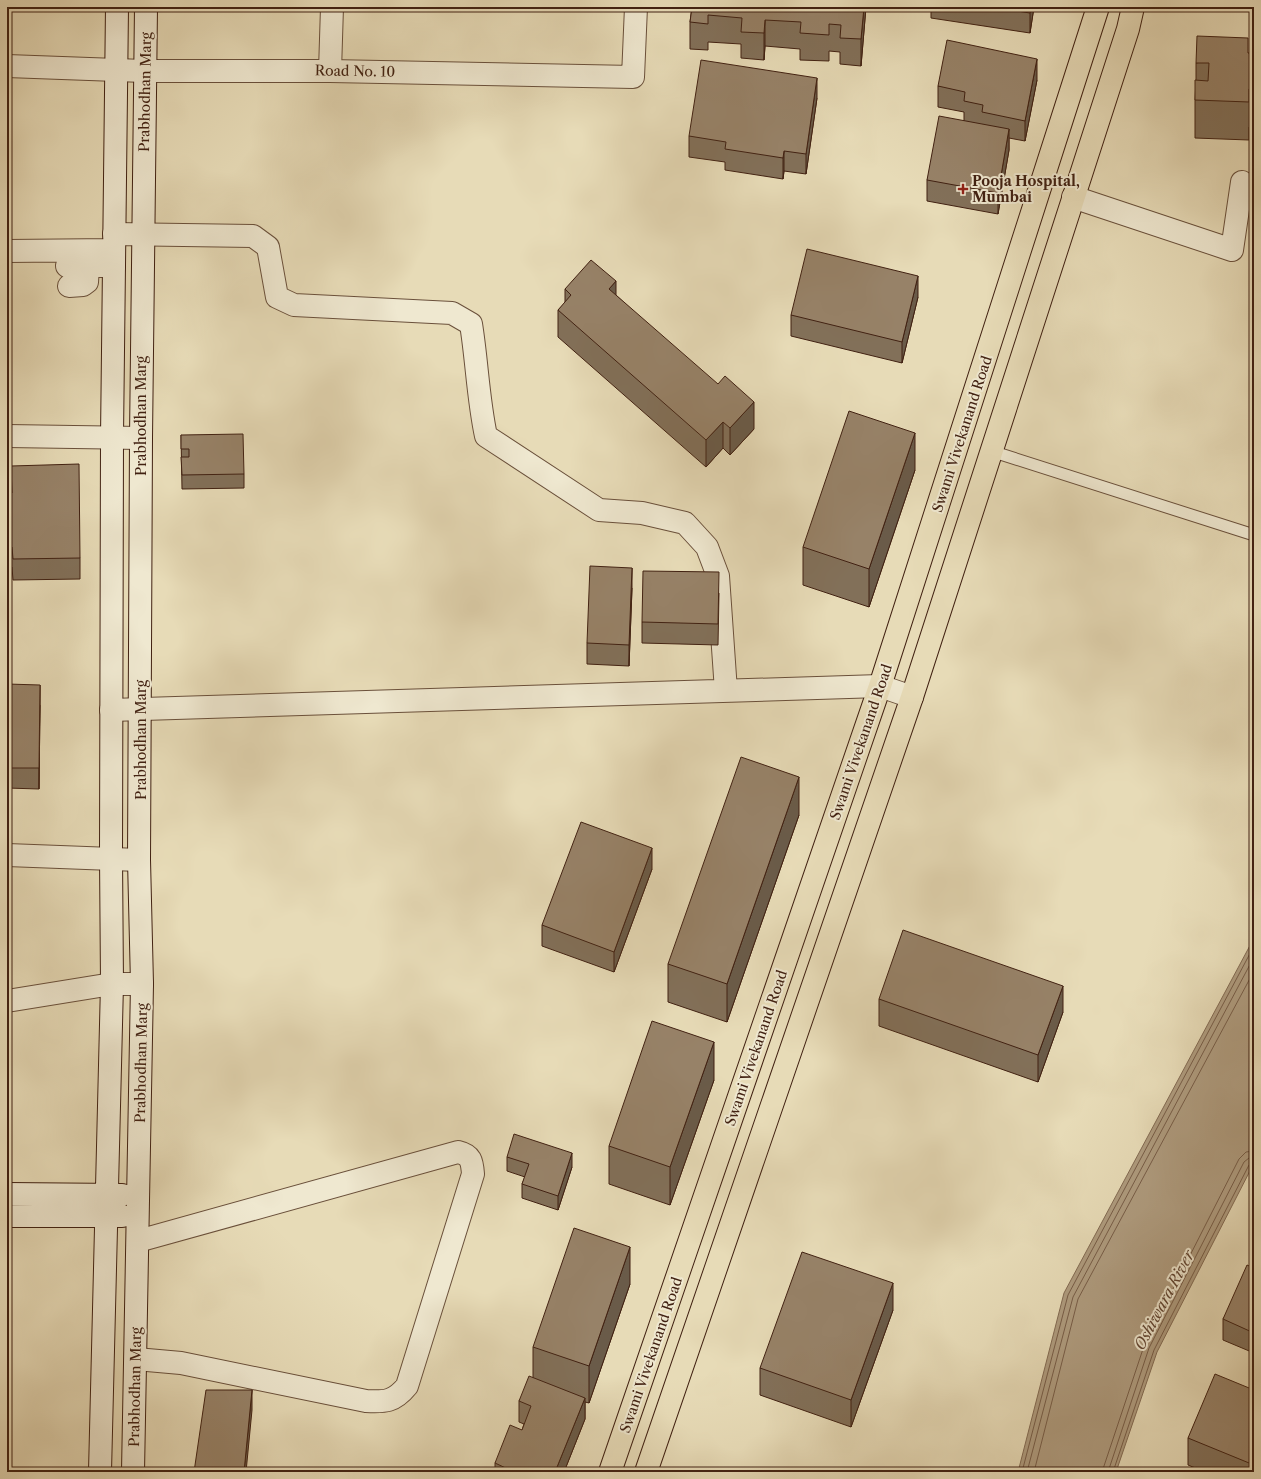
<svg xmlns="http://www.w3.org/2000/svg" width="1261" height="1479" font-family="'Libre Caslon Text',serif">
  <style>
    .water { fill: #af9c7f; stroke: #836b53 }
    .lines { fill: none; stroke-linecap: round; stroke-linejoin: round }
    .shore { stroke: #785e48; stroke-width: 1 }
    .lane-casing { stroke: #6a503b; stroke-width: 13 }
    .street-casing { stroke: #6a503b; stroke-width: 24 }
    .secondary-casing { stroke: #412112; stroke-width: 24 }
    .primary-casing { stroke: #412112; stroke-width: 24 }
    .lane { stroke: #efe8d0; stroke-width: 11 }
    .street { stroke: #efe8d0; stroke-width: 22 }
    .secondary { stroke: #efe8d0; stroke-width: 22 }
    .primary { stroke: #e7dbb7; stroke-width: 22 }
    .wall { fill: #827059; stroke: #412112 }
    .shaded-wall { fill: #6a5b49; stroke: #412112 }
    .building { fill: #978268; stroke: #412112 }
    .poi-dot { fill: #8f2418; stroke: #efe8d0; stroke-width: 1.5 }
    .labels { text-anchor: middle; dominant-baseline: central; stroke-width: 4; stroke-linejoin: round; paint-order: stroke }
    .street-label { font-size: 14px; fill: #412112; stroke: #efe8d0 }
    .poi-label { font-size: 14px; font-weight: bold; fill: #412112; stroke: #efe8d0; text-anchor: start }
    .water-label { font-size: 15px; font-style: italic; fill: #624633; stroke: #efe8d0 }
  </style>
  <rect width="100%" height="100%" fill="#e7dbb7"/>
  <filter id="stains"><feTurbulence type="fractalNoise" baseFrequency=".005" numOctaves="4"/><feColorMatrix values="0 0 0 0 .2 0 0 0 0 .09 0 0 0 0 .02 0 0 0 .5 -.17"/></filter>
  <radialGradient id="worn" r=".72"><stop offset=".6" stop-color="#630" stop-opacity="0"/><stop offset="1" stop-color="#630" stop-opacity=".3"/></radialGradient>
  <path class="water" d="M1254,938V1163L1157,1352L1116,1472H1018L1064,1293Z"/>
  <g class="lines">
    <path class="shore" d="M1022,1472L1068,1295L1254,946
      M1027,1472L1073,1297L1254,957
      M1034,1472L1078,1299L1254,971
      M1102,1472L1144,1346L1239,1159L1246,1152L1254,1151
      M1108,1472L1149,1348L1244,1162L1249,1158L1254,1157
      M1113,1472L1154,1350L1249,1165L1254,1162"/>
    <defs>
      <path id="lane" d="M991,451L1254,535"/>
      <path id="street" d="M7,66L144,71H330L633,77L636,7
        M330,71L332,7
        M1073,197L1232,250L1242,182
        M114,234L253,236L268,247L277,297L294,305L452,313L471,324C477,361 478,399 486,436L599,510L642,513L685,523L707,547L718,576L726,691
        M7,251L114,250
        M67,266H114
        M69,286L83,285L87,282L88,266
        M7,436L141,438
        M111,710L880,686L912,697
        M7,855L139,860
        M7,1001L112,984H142
        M136,1359L181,1363L366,1401C385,1402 394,1402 407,1386L473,1174C472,1161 471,1155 458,1152L138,1241"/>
      <path id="secondary" d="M7,1194L122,1195
        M7,1216H122
        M100,1472L112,984L111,857L112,437L117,7
        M133,1472L142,984L139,860L141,438L146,7"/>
      <path id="primary" d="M610,1472L880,686L1098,7
        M646,1472L912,697L1128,29L1133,7"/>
    </defs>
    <use href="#lane" class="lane-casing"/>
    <use href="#street" class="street-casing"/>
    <use href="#secondary" class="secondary-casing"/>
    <use href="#primary" class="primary-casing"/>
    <use href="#lane" class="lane"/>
    <use href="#street" class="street"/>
    <use href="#secondary" class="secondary"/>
    <use href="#primary" class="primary"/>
  </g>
  <path class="wall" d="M692,7H866L861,66L840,64V52L829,51V61L800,60V49L765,46L764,60L741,58V44L708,42V50L690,49V22Z
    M931,7H1034L1030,33L931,18Z
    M1248,53L1254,54V127H1249V140L1195,138V100L1196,80V63Z
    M1037,80L1025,141L1009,138V150L998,214L927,201V180L964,121V112L938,107V86Z
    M817,98L806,174L784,171L783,179L725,170V162L689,157V136Z
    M565,289L616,295L754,429L730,455L723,448L706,467L558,337V310L565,303Z
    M918,297L902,363L791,336V315Z
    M181,435L244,474V488L182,489Z
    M11,466L80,558V579L13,580L12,567H7V493H11Z
    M915,470L869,607L803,585V547Z
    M632,588L629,666L587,664V643Z
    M719,593L718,645L642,643V622Z
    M7,684L40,705L39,789L7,788Z
    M799,815L727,1022L668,1002V964Z
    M652,869L614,972L542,946V925Z
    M879,999L1063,1012L1038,1082L879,1026Z
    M714,1080L670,1205L609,1184V1146Z
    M507,1157L572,1167L558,1210L522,1198V1184L525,1177L507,1171Z
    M1254,1268V1353L1223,1340V1319Z
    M630,1284L589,1403L585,1402V1419L564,1472H495V1463L522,1430L524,1424L519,1422V1401L533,1378V1347Z
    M893,1310L851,1427L760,1395V1368Z
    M1254,1390V1472H1205L1188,1465V1438Z"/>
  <path class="shaded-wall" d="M864,7H866L861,66V39Z
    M1031,7H1034L1030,33V13Z
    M765,20V46L764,60V33Z
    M1037,59V80L1025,141V121Z
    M817,78V98L806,174V154Z
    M1009,129V150L998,214V193Z
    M784,151V171L783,179V158Z
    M918,276V297L902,363V342Z
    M616,281V308L609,289Z
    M754,402V429L730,455V428Z
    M723,422V448L706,467V440Z
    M915,433V470L869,607V569Z
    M632,568V588L629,666V645Z
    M40,685V705L39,789V768Z
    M799,777V815L727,1022V984Z
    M652,848V869L614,972V952Z
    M1063,986V1012L1038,1082V1055Z
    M714,1042V1080L670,1205V1167Z
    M572,1153V1167L558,1210V1196Z
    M630,1247V1284L589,1403V1366Z
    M893,1283V1310L851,1427V1400Z
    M252,1390V1410L246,1472H244Z
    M585,1398V1419L564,1472H555Z"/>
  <path class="building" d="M692,7H864L861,39L840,38L841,25L829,24V35L800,33L801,22L765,20L764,33L741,32L742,18L708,15V24L690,22Z
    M992,7H1031L1030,13Z
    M1197,36L1248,38V53L1254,54V89H1249V102L1195,100V80L1208,81L1209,63H1196Z
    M947,40L1037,59L1025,121L982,112L983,105L964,101L965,92L938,86Z
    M701,60L817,78L806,154L784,151L783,158L725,149L726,142L689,136Z
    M939,116L1009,129L998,193L927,180Z
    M807,249L918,276L902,342L791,315Z
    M591,260L616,281L609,289L718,384L725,376L754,402L730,428L723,422L706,440L558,310L571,295L565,289Z
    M849,411L915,433L869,569L803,547Z
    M243,434L244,474L182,475L181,457H189V449H181V435Z
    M79,464L80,558L13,559L12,547H7V493H12L11,466Z
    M590,566L632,568L629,645L587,643Z
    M643,571L719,572L718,624L642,622Z
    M7,684L40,685L39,768H7Z
    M741,757L799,777L727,984L668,964Z
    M581,822L652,848L614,952L542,925Z
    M903,930L1063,986L1038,1055L879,999Z
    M652,1021L714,1042L670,1167L609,1146Z
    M514,1134L572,1153L558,1196L522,1184L529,1164L507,1157Z
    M574,1228L630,1247L589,1366L533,1347Z
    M802,1252L893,1283L851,1400L760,1368Z
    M1247,1265L1254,1268V1333L1223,1319Z
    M1215,1374L1254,1390V1465L1188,1438Z
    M529,1376L585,1398L555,1472H509L510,1470L495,1463L510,1425L522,1430L531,1406L519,1401Z
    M206,1390H252L244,1472H194Z"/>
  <path class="poi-dot" d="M961 183h4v4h4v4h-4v4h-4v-4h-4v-4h4z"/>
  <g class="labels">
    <g class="street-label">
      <text transform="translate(355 71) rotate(1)">Road No. 10</text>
      <text transform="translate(145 92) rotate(-89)">Prabhodhan Marg</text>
      <text transform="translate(141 416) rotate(-90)">Prabhodhan Marg</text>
      <text transform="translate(962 434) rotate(-72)">Swami Vivekanand Road</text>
      <text transform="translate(141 740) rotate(-90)">Prabhodhan Marg</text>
      <text transform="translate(861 742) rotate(-71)">Swami Vivekanand Road</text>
      <text transform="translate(756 1048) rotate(-71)">Swami Vivekanand Road</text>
      <text transform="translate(141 1063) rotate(-89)">Prabhodhan Marg</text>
      <text transform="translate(651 1355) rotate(-71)">Swami Vivekanand Road</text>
      <text transform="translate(135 1387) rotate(-89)">Prabhodhan Marg</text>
    </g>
    <g class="poi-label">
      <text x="972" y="181">Pooja Hospital,<tspan x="972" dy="16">Mumbai</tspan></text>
    </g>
    <g class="water-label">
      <text transform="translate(1164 1300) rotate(-62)">Oshiwara River</text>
    </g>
  </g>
  <rect width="1261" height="1479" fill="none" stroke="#e7dbb7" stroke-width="24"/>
  <rect x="8" y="8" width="1245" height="1463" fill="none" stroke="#412112" stroke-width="2"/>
  <rect x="12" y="12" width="1237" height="1455" fill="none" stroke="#412112"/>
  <rect width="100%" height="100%" filter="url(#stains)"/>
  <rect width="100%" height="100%" fill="url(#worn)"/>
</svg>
